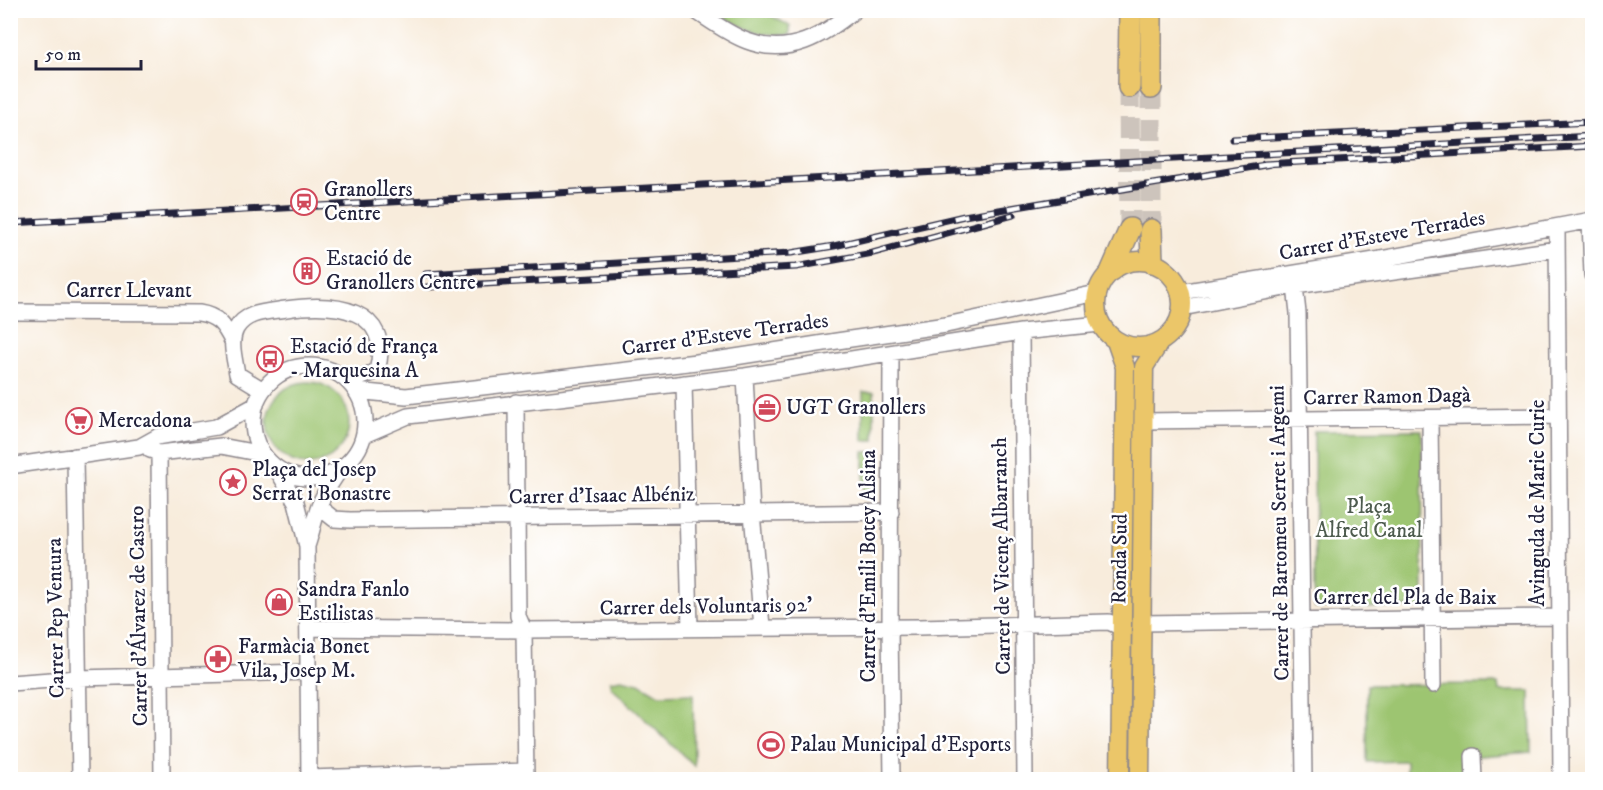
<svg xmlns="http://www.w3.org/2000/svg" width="1603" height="790" font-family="'IM FELL DW Pica',serif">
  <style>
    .green { fill: #9dc571; stroke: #607456; stroke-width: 1.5 }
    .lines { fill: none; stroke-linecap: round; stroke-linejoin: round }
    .highway-tunnel { stroke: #cdc4bc; stroke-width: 21; stroke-dasharray: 21 10; stroke-linecap: butt }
    .minor-casing { stroke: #8d878c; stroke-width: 18 }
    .major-casing { stroke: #8d878c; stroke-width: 21 }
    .highway-casing { stroke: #8d878c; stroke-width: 24 }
    .minor { stroke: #fff; stroke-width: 15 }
    .major { stroke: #ebc669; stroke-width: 18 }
    .highway { stroke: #ebc669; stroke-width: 21 }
    .rail-casing { stroke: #22223b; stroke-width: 7 }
    .rail { stroke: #fff; stroke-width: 4.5; stroke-dasharray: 14; stroke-linecap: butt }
    .labels { text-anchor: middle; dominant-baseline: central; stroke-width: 5; stroke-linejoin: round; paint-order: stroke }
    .poi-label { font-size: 21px; fill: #22223b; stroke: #fff; text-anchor: start }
    .street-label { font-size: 21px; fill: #22223b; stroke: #fff }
    .park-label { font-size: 21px; fill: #4d5b4e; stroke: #fff }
  </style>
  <rect width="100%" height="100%" fill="#fff"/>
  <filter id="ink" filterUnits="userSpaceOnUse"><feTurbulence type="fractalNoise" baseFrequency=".0167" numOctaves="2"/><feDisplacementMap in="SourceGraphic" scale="12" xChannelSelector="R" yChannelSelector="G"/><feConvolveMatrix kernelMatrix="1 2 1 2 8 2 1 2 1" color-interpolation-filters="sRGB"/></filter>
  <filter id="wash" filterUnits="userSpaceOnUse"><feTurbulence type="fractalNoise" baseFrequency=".008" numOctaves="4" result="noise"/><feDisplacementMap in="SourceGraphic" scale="24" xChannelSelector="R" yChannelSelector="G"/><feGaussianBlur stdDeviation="1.35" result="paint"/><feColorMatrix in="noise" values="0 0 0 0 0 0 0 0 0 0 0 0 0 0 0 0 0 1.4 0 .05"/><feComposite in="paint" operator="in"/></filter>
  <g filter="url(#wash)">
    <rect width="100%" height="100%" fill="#f8ecdc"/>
    <path class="green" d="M713,11H762L790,26V35C758,36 740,27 713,11Z
      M267 423a41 41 0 1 1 82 0a41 41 0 1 1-82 0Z
      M863,392H874V440H863Z
      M1422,430L1423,607L1315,608L1314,431Z
      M864,452H875V498H864Z
      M621,679L639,683L659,695L693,694L694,766L611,687L610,681Z
      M1498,684L1499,691H1530L1531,752L1468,757V779H1406V761L1367,762V685Z"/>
  </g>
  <g filter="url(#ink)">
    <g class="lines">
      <path class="highway-tunnel" d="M1129,87L1130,229
        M1151,88V230"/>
      <defs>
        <path id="minor" d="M694,10C711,21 728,34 747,41C789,57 823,36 855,10
          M1590,220L1592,275
          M1557,227L1561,780
          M1295,286L1298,313L1304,780
          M1181,292L1381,259L1592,220
          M1182,308L1295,286L1557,249
          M10,312L199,313C218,316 224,325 232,341
          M1021,332L1025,780
          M891,353L890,627L892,780
          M253 422a56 56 0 1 1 112 0a56 56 0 1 1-112 0Z
          M745,376L752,513L762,627
          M684,383L690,629
          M263,390L237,374C235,360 229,342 236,329C246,311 268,312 286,309C333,302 394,307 377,371L349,382
          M356,391L406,396L722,359L837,341L946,325L1097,293
          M516,402L518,616L524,630L526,780
          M1430,419L1433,685
          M1144,421L1558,416
          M364,435L408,416L745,376L1021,332L1100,324
          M150,450L159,453L221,446L262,454
          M159,453L162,780
          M75,456L80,780
          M10,466L139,447L157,437L216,427L256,405
          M276,468L296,502L307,546L309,780
          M319,507L334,519L350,520C530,519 710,514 891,512
          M307,546C312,532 314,518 320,504C324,492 332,482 339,471
          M1142,623L1559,617
          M308,628L524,630L919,627L1109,622L1122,628
          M10,683L78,678L308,672
          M1473,756L1474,780
          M309,778L526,771"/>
        <path id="major" d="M1096 304a43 43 0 1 1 86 0a43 43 0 1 1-86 0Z
          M1116,341L1125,367L1120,780
          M1140,780L1144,367L1159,343"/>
        <path id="highway" d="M1129,87L1130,10
          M1151,88V10
          M1151,230L1152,262
          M1112,270L1130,229"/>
      </defs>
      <use href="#minor" class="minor-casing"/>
      <use href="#major" class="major-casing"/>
      <use href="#highway" class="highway-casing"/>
      <use href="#minor" class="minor"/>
      <use href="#major" class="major"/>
      <use href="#highway" class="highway"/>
      <defs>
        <path id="rail" d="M1232,139L1592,122
          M1264,164L1592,146
          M10,223L1592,136
          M426,274L791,253L834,246L964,216L1271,164
          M427,287L796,267L873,253L1013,215"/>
      </defs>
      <use href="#rail" class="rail-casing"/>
      <use href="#rail" class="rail"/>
    </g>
  </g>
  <defs>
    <symbol id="station-ring" viewBox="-11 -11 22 22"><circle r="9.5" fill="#fff" stroke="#d1495b" stroke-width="1.5"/><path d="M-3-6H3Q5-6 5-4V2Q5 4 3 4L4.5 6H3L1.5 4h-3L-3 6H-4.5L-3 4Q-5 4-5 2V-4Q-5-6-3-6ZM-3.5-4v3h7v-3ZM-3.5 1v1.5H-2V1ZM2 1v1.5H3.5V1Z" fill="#d1495b"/></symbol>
    <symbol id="building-ring" viewBox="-11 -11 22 22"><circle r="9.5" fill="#fff" stroke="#d1495b" stroke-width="1.5"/><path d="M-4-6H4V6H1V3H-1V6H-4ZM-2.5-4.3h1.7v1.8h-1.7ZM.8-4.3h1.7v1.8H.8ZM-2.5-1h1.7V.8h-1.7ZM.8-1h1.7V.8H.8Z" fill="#d1495b"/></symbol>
    <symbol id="bus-ring" viewBox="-11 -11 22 22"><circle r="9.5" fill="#fff" stroke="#d1495b" stroke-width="1.5"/><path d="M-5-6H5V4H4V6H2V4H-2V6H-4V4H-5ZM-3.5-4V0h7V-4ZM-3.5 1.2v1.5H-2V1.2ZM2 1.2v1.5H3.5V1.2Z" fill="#d1495b"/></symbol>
    <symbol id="office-ring" viewBox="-11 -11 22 22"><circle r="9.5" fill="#fff" stroke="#d1495b" stroke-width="1.5"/><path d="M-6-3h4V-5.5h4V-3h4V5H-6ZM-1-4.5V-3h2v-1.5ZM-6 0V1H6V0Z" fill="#d1495b"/></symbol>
    <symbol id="supermarket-ring" viewBox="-11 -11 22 22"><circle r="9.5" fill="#fff" stroke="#d1495b" stroke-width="1.5"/><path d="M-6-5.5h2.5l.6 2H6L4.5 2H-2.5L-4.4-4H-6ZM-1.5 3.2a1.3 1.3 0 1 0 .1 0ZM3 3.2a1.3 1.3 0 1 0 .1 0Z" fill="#d1495b"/></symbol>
    <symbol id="sight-ring" viewBox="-11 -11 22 22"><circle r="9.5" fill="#fff" stroke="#d1495b" stroke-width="1.5"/><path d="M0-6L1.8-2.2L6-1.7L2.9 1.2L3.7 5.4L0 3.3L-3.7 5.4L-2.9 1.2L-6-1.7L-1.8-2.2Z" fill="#d1495b"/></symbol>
    <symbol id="shop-ring" viewBox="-11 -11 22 22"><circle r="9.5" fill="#fff" stroke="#d1495b" stroke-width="1.5"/><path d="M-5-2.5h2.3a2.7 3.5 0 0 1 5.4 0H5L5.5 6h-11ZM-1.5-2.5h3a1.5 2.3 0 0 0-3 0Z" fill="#d1495b"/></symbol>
    <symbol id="pharmacy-ring" viewBox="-11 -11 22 22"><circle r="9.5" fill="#fff" stroke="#d1495b" stroke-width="1.5"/><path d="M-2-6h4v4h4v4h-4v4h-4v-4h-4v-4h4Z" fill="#d1495b"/></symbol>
    <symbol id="stadium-ring" viewBox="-11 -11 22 22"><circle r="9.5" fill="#fff" stroke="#d1495b" stroke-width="1.5"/><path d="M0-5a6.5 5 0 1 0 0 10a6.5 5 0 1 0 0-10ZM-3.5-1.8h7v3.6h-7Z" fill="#d1495b"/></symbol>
  </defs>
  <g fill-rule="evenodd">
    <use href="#station-ring" x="289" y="187" width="30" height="30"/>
    <use href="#building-ring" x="292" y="256" width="30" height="30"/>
    <use href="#bus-ring" x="255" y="344" width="30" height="30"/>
    <use href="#office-ring" x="752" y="393" width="30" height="30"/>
    <use href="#supermarket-ring" x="64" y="406" width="30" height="30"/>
    <use href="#sight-ring" x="218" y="467" width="30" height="30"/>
    <use href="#shop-ring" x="264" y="587" width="30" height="30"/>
    <use href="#pharmacy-ring" x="203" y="644" width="30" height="30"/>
    <use href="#stadium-ring" x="756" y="730" width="30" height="30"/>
  </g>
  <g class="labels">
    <g class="poi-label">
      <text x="324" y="190">Granollers<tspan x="324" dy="24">Centre</tspan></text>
      <text x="326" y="259">Estació de<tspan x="326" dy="24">Granollers Centre</tspan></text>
      <text x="290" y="347">Estació de França<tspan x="290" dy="24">- Marquesina A</tspan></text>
      <text x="786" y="408">UGT Granollers</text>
      <text x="98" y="421">Mercadona</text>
      <text x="252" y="470">Plaça del Josep<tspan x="252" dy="24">Serrat i Bonastre</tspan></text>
      <text x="298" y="590">Sandra Fanlo<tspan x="298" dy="24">Estilistas</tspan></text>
      <text x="238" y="647">Farmàcia Bonet<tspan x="238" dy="24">Vila, Josep M.</tspan></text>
      <text x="790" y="745">Palau Municipal d'Esports</text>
    </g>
    <g class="street-label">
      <text transform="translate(1382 236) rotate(-10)">Carrer d'Esteve Terrades</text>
      <text x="129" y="291">Carrer Llevant</text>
      <text transform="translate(725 335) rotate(-8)">Carrer d'Esteve Terrades</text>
      <text transform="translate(1387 397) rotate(-1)">Carrer Ramon Dagà</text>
      <text transform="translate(602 496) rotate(-1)">Carrer d'Isaac Albéniz</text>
      <text transform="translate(1538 503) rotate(-90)">Avinguda de Marie Curie</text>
      <text transform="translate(1280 533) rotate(-91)">Carrer de Bartomeu Serret i Argemi</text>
      <text transform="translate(1002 556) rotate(-91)">Carrer de Vicenç Albarranch</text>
      <text transform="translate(1120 559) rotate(-89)">Ronda Sud</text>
      <text transform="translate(869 566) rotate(-90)">Carrer d'Emili Botey Alsina</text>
      <text x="1405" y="598">Carrer del Pla de Baix</text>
      <text transform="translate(706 607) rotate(-1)">Carrer dels Voluntaris 92'</text>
      <text transform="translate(139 616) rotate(-91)">Carrer d'Álvarez de Castro</text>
      <text transform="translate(56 618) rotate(-91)">Carrer Pep Ventura</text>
    </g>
    <g class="park-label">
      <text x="1369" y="507">Plaça<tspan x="1369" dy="24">Alfred Canal</tspan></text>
    </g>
  </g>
  <rect width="1603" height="790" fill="none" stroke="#fff" stroke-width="36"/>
  <path d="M36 60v9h105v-9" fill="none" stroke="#22223b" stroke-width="3"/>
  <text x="45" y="60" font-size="18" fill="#22223b" stroke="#ffffff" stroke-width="4.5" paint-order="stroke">50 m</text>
</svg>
